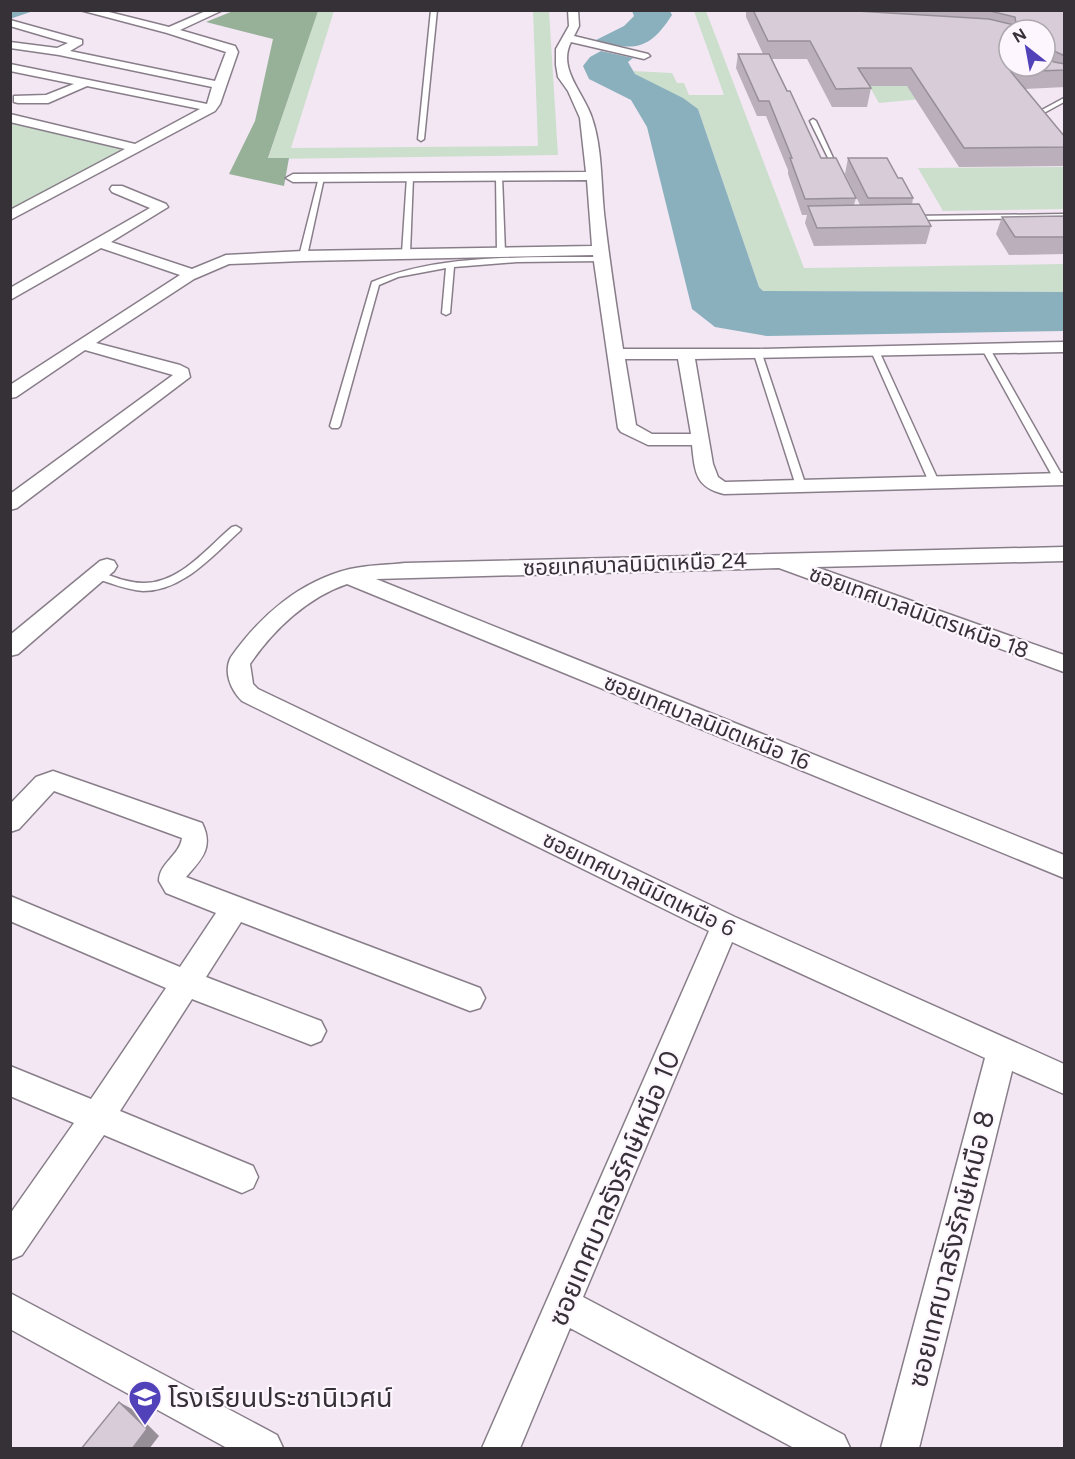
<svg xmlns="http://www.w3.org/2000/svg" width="1075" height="1459" font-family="Figtree,'Noto Sans Thai',sans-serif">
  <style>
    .green { fill: #ccdfcd }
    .forest { fill: #97b198 }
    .water { fill: #89b0bc }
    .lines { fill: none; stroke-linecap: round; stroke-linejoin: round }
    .canal { fill: #89b0bc; fill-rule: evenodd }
    .service-casing { stroke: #887e89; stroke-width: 3 }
    .minor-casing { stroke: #887e89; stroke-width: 3 }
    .service { fill: #fff; fill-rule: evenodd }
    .minor { fill: #fff; fill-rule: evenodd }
    .wall { fill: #baafbb; fill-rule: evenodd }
    .shaded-wall { fill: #978f98 }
    .building { fill: #d8ccd9; stroke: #978f98; stroke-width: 1.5 }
    .labels { text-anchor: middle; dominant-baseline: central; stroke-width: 4.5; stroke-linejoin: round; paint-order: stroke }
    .street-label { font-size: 22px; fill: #363136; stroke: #fdf6fe }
    .near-street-label { font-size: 27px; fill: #363136; stroke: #fdf6fe }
    .near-poi-label { font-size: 27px; fill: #363136; stroke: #fdf6fe; text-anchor: start }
  </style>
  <rect width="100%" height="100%" fill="#f3e7f4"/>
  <path class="green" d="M318,10L334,11L291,148L538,146L533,11H549L558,155L268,159Z
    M694,11H706L804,268L1064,264V292L763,291L759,287L698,109L635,74L633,71L672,73L677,83H684L689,95H724Z
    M849,51L999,85L1007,91L879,103Z
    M11,115L126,150L11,213Z
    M1064,167V209L943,211L918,168Z"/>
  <path class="forest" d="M233,11H318L268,158H289L284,186L229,174L255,121L273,39L206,22Z"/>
  <path class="water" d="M632,11H670L672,15C648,52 634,50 594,41L624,26L634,16Z
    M601,51L633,58L628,62L635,74L683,98L698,109L759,287L763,291L1064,292V331L767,336L715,327L692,309L647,127L631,100L589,79L583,66L590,57Z"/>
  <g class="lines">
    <path class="canal" d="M17,10H36L10,19V12Z"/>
    <defs>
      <path id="service" d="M431,10H437L424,139L421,141L418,139Z
        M1064,98V102L1042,114L1040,117L1044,123H1040L1034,117L1038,112Z
        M813,119L816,121L840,173L835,172L810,121Z
        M499,174L502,176L505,252L501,254L497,252L496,176Z
        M410,175L413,177L410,253L406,255L402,253L407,177Z
        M319,177L324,178L307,256L303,258L299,256Z
        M1064,214V218L912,220L908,218L912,216Z
        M549,257H601L605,259L601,261L517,262L454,267L450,313L446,315L442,313L446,268L398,277L379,285L340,426L338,428H332L330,426L372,282C428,259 489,258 549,257Z
        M986,346L990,349L1064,479L1062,481H1056L1054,479L982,349Z
        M872,349L879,351L939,482L937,484L934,485L929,482L871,351Z
        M755,352L762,354L806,486L804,488L801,489L796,486L754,354Z
        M236,526L241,529L240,531C212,556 183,591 143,591C126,590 109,582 93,578L92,575L97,571C112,576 127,583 143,583C179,584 207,548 232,527Z"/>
      <path id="minor" d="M80,10H101L169,27L208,10H223L180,30L235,46L238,52L220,104L215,111L10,220V210L125,149L10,122V114L135,144L200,109L87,86L48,103H18L14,102V96L46,95L74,84L10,71V64L207,104L212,87L59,55L10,48V42L57,48L68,43L10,26V20L82,40V44L70,51L215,81L226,52L167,33Z
        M568,10H578L579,26L574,36L648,54L650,56L644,59L571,42C557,69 584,93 592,118C602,147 601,182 604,213C609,258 616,304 623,349H758L1064,342V352L695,359L713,464L718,477L725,482L1064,473V485L724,494C695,487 695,472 692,445H648L621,432L618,428L593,255L303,261L229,264L194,279L96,343L180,365L188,369L190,377L17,508L10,510V494L173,375L85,350L16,397L10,398V385L180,275L101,248L10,300V288L150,208L112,192L110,189L112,186H122L166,204L168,207L111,242L192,269L226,255L303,251L592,246L587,180L293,182L286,178L293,174L586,172L580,118L568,91L558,77L556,65V49L569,26ZM625,359H678L691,434H652L636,425Z
        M1064,547V561L816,567L1064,655V672L779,568L376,579L1064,855V878L347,584C308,597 273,630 250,664L253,684L258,689L735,917L1064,1064V1094L1012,1071L919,1448H881L985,1058L732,942L583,1297L844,1435L850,1448H794L570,1328L520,1448H482L709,931L242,701C231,690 223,672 231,657C260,616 300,581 350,569C368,565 387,565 405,563Z
        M107,559L114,561L117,566L114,571L18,654L10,656V635L100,561Z
        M53,771L202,823C214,847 202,859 186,877L480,988L485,998L480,1008L470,1011L241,922L206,977L321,1021L326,1031L321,1041L311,1045L192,999L120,1111L253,1166L258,1177L253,1188L242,1193L104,1135L22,1255L10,1260V1214L74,1123L10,1096V1066L91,1099L166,988L10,921V896L180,967L216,913L166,893L159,881C159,863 180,855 182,838L54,791L19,829L10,832V804L36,777Z
        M10,1293L277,1435L283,1448H227L10,1329Z"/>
    </defs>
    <use href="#service" class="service-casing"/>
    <use href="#minor" class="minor-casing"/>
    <use href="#service" class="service"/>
    <use href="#minor" class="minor"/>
  </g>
  <path class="wall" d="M746,10H1065V87L1025,89L1065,137V166L959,167L907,86H869L871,88L867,107H832L807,59H772L821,158L856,198L854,205H860L845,174L848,158L898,178L913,198L912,205L931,226L926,244L814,246L805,223L807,215H802L788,174V170L766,116H757L736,68L738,54H763L746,17ZM1045,30V66H1009Z
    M1065,216V254L1009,255L996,234L1002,217Z"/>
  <path class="shaded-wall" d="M119,1402L132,1409L159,1436L149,1449H132Z"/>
  <path class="building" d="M753,10H840L989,19L1014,25L1016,23L1015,17L990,11L984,10H1065V56L1045,47V30H1009V66H1045V55L1054,62L1065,64V70L1011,72L1065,137V147L964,148L911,68H858L871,88L836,89L810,41H768Z
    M738,54H769L787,91H790L821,158H836L856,198L805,199L790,158H792L769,101H759Z
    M848,158H887L898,178H902L913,198H868Z
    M919,204L931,226L817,228L808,206Z
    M1065,216V237H1015L1002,217Z
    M119,1402L147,1429L132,1449H81Z"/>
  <defs>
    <symbol id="school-pin" viewBox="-11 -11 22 30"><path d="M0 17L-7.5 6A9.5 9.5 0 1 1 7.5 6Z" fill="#5242ba" stroke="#fdf6fe"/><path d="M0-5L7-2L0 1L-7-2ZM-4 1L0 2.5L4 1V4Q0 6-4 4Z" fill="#fff"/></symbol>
  </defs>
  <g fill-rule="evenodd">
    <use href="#school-pin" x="126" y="1378" width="38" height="52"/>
  </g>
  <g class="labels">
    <g class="street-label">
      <text transform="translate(635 564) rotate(-2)">ซอยเทศบาลนิมิตเหนือ 24</text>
      <text transform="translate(919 612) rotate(20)">ซอยเทศบาลนิมิตรเหนือ 18</text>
      <text transform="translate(707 722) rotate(22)">ซอยเทศบาลนิมิตเหนือ 16</text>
      <text transform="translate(639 884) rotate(26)">ซอยเทศบาลนิมิตเหนือ 6</text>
    </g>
    <g class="near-street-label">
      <text transform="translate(614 1188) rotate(-67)">ซอยเทศบาลรังรักษ์เหนือ 10</text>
      <text transform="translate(951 1249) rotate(-76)">ซอยเทศบาลรังรักษ์เหนือ 8</text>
    </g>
    <g class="near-poi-label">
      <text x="168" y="1397">โรงเรียนประชานิเวศน์</text>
    </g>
  </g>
  <rect width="1075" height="1459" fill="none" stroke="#363136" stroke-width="24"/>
  <g transform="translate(1027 48) rotate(329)"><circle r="28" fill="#fdf6fe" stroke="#ada7ae" stroke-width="1.5"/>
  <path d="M0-4.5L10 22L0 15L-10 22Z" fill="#5242ba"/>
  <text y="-9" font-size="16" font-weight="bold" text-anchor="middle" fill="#363136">N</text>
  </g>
</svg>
